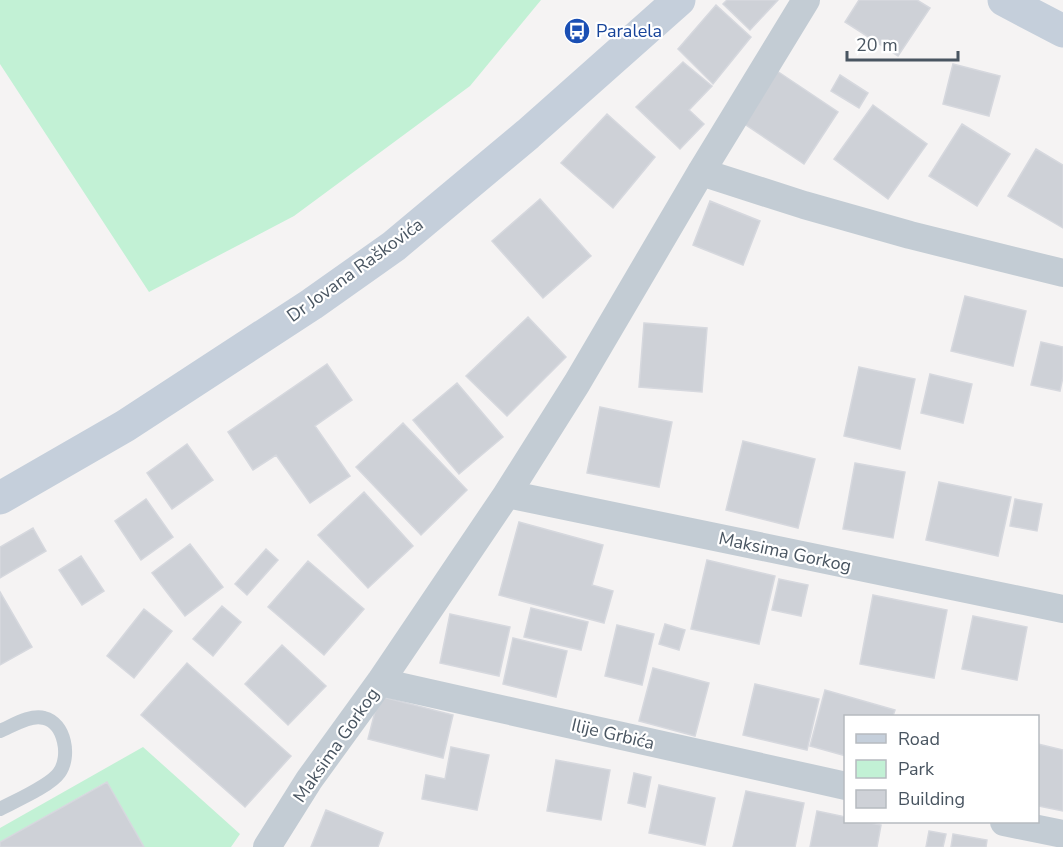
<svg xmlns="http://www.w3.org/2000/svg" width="1063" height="847" font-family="'Nunito Sans',sans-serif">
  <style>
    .green { fill: #c2f1d5 }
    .building { fill: #ced1d7; stroke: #d6d8de; stroke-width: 1.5 }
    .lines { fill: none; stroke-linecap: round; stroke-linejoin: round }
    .lane { stroke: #c3ccd4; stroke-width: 14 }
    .street { stroke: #c3ccd4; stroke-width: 28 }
    .secondary { stroke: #c5cfdb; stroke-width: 33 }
    .labels { text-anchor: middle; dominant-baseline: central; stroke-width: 4.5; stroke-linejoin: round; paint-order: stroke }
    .transit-label { font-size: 18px; fill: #164399; stroke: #fff; text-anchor: start }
    .street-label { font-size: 18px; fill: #495561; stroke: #fff }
  </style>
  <rect width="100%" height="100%" fill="#f5f3f3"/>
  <path class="green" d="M0,0H541L470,86L294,216L149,292L0,64Z
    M143,747L240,834L231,847H144L106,782L0,842V828Z"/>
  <path class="building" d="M727,0H778L750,30L723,4Z
    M859,0H917L930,8L898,56L845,22Z
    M716,5L751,37L713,84L678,49Z
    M683,62L712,86L689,110L704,124L680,149L636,107Z
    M953,64L1000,76L989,116L943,104Z
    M774,69L838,112L804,164L740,121Z
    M840,75L868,93L859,108L831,91Z
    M873,105L927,144L888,199L834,159Z
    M607,114L655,157L613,208L561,163Z
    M962,124L1010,154L977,206L929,176Z
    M1036,149L1063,165V228L1008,196Z
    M540,199L591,256L543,298L492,241Z
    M710,201L760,221L743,265L693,245Z
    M965,296L1026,311L1013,366L951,351Z
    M528,317L566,357L507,416L466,376Z
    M644,323L707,328L702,392L639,387Z
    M1041,342L1063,347V377L1060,391L1031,385Z
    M327,364L352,400L315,426L350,476L310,503L276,455L253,470L228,432Z
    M859,367L915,379L900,449L844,436Z
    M930,374L972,384L963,423L921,413Z
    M457,383L503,437L459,474L413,420Z
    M600,407L672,422L659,487L587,473Z
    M403,423L467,490L421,535L356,467Z
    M743,441L815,459L798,528L726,510Z
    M187,444L213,480L172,509L147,473Z
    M855,463L905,472L893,538L843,529Z
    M939,482L1011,497L998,556L926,540Z
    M364,492L413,546L368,588L318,535Z
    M146,499L173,537L141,560L115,521Z
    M1015,499L1042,504L1037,531L1010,526Z
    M519,522L603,545L592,585L613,591L604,623L499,595Z
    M33,528L46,551L0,578V547Z
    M190,544L223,587L185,616L152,573Z
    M266,549L278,560L247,595L235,584Z
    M81,556L104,591L82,605L59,570Z
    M707,560L775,576L759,644L691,629Z
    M308,561L364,609L324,655L268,607Z
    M779,579L808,585L801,616L772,610Z
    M0,592L32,647L0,665Z
    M873,595L947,610L934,678L860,664Z
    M222,606L241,622L213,656L193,639Z
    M531,608L588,622L581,650L524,637Z
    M144,609L172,631L134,678L107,656Z
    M450,614L510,627L499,676L440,663Z
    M973,616L1027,627L1017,680L962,669Z
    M665,624L685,630L679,650L659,644Z
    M617,625L654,634L642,685L605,676Z
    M513,638L567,651L556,697L503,684Z
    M282,645L326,686L288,725L245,684Z
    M187,663L291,756L245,807L141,715Z
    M653,668L709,683L695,736L639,721Z
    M755,684L819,699L807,750L743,735Z
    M825,690L895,710L893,716H846V756L810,746Z
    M379,696L453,715L443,758L368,739Z
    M1038,744L1063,750V811L1038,806Z
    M451,747L489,755L477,810L422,799L426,775L445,779Z
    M556,760L610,770L601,820L547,811Z
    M634,773L651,777L645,807L628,803Z
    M107,782L144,847H0V842Z
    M659,785L715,798L705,845L649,833Z
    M746,791L804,803L795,847H733Z
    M326,810L383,833L378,847H311Z
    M817,811L846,817V822H865L881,825L877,847H810Z
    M929,831L946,834L943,847H926Z
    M953,834L987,840L986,847H951Z"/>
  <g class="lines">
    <path class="lane" d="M0,731C12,726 31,714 44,718C65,723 71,757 59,773C50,786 15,801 0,809"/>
    <path class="street" d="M701,172L804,205L910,235L1063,273
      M507,494L1063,609
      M380,682L846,786
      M1004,822L1063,834
      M267,847L309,780L380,682L507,494L577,383L701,172L806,0"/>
    <path class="secondary" d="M1004,0L1063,31
      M0,498L125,426L312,304L394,246L528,134L679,0"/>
  </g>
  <defs>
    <symbol id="bus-disc" viewBox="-11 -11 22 22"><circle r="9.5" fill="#1a4fb4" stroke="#fff"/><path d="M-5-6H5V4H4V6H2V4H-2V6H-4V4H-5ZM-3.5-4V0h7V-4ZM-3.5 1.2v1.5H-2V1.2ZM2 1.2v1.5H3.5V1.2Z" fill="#fff"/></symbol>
  </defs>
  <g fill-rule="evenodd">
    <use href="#bus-disc" x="562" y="16" width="30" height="30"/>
  </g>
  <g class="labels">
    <g class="transit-label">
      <text x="596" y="31">Paralela</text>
    </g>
    <g class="street-label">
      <text transform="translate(355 270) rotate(-36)">Dr Jovana Raškovića</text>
      <text transform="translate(785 552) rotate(12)">Maksima Gorkog</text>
      <text transform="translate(613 734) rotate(13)">Ilije Grbića</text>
      <text transform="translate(336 745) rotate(-55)">Maksima Gorkog</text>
    </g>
  </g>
  <rect x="844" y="715" width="195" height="108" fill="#ffffff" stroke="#b6bbc0" stroke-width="1.5"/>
  <rect x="856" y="734" width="30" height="9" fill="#c5cfdb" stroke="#b6bbc0" stroke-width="1.5"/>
  <text x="898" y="745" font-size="18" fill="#495561">Road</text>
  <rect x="856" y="760" width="30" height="18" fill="#c2f1d5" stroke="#b6bbc0" stroke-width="1.5"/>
  <text x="898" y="775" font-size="18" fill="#495561">Park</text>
  <rect x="856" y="790" width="30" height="18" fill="#ced1d7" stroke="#b6bbc0" stroke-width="1.5"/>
  <text x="898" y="805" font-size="18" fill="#495561">Building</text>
  <path d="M847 51v9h111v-9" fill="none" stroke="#495561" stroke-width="3"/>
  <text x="856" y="51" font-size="18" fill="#495561" stroke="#ffffff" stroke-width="4.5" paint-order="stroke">20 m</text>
</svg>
